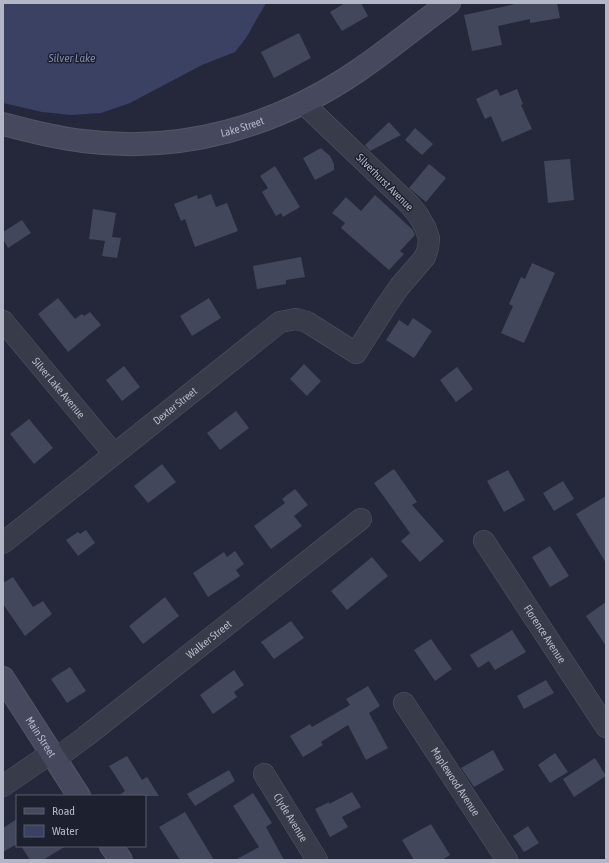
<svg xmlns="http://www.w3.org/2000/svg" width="609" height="863" font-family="'Asap Condensed',sans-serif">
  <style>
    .water { fill: #3a4162 }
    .building { fill: #43475b }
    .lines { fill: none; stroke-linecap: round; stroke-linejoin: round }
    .street-casing { stroke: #525665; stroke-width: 22 }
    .secondary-casing { stroke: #525665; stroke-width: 24 }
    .street { stroke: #373b4a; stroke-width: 21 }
    .secondary { stroke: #46495d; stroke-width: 22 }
    .labels { text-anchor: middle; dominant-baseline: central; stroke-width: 3; stroke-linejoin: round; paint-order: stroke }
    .street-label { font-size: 11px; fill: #b3b6c6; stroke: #1d202f }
    .water-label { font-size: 12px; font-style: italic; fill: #7c86ac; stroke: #1d202f }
  </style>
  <rect width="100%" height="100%" fill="#24283a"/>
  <path class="water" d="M3,3H266L246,38L235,52L202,65L130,103L101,113L71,115L42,112L3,103Z"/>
  <path class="building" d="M345,3H361L368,16L342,31L330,12Z
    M520,3H557L560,18L530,23V19L498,26L502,45L472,51L464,15Z
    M299,33L311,58L274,78L261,52Z
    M497,89L500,96L517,89L523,104L521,105L532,129L502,142L491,116L485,119L476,99Z
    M389,122L401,135L370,151L365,145Z
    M415,128L433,144L422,155L405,140Z
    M321,148L330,156L334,164V170L315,180L303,158Z
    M570,159L574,200L548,203L544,161Z
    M429,164L446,178L426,202L409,188Z
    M275,166L300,207L283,217L281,213L276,216L262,192L268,188L260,176Z
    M211,194L216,207L227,203L238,231L195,247L185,219L181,221L174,204L197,195L198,199Z
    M375,195L413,230L415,235L400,251L404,254L389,270L341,228L345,223L332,213L346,197L361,211Z
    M93,209L116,213L112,237L121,238L117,258L102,256L105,241L89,239Z
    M22,220L31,233L8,248L3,239V232Z
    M301,257L305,277L286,280V284L257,289L253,266Z
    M532,263L555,273L524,343L501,333L513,306L509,304L521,277L525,279Z
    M58,298L75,319L82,314L84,316L90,312L101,325L68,352L38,314Z
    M209,298L221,318L192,336L180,316Z
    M413,318L432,331L414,358L386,340L399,320L408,326Z
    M304,364L321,381L307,396L290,379Z
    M124,366L140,387L122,401L106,380Z
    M457,367L473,389L456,402L440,380Z
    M236,411L249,428L220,450L207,433Z
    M29,419L53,448L34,464L10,434Z
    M162,464L176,482L148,503L134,486Z
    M394,469L417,502L412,505L444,541L420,562L401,541L410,533L374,483Z
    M508,470L525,500L504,512L487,481Z
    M563,481L574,499L554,511L543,493Z
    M295,489L308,505L294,516L302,526L271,549L254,526L285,503L282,499Z
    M606,496V563L576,514Z
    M86,530L95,543L78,556L66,540L78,532L80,534Z
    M550,546L569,576L550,587L532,557Z
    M235,551L244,564L236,570L240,576L208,597L193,573L224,552L227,557Z
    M372,557L388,576L347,610L331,591Z
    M13,577L33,607L43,601L52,614L25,636L3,604V583Z
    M165,597L179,616L143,644L129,626Z
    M606,602V646L586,616Z
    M291,621L304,638L274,659L261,642Z
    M512,630L526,652L495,670L489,661L478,668L470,655Z
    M431,639L452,669L435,681L414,650Z
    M70,667L86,691L67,703L51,679Z
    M234,670L244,685L234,692L237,697L213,714L200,695Z
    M546,680L554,693L524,709L517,696Z
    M368,686L380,706L369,713L388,748L366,760L348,725L321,742L323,745L303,757L290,736L310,724L312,727L350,705L346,699Z
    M493,750L504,770L474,787L461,768Z
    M555,753L568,772L550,783L538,765Z
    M127,756L142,780L147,777L159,796H118L125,791L109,766Z
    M595,758L606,776L574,797L563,779Z
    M229,770L235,781L195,806L187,794Z
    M352,792L361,807L342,817L348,827L330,837L315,809L329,802V804Z
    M253,793L272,823L266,827L284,860H235L259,847L233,806Z
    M185,812L214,860H180L159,827Z
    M17,819V844L3,852V828Z
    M431,824L450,855L442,860H414L402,840Z
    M528,826L539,843L524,852L513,836Z
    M21,846H66L43,860H30Z"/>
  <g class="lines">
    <defs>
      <g id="street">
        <path id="s1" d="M3,321L114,454"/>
        <path id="s2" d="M484,541L606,727"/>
        <path id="s3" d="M3,543L280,322L296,319L307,322L356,353L386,306L400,286L425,257L428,248L429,238L425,227L418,215L409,204L303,103"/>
        <path id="s4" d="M404,703L507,860"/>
        <path id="s5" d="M55,759L85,737L361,519"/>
        <path id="s6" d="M264,774L317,860"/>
        <path d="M3,786L51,753"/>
      </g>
      <g id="secondary">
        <path id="s7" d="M3,124C29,131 56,138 83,141C183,154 277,126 359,70C390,49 418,25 449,3"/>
        <path id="s8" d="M3,678L79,796"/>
        <path d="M111,846L121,860"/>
      </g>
    </defs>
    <use href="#street" class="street-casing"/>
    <use href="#secondary" class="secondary-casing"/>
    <use href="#street" class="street"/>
    <use href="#secondary" class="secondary"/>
  </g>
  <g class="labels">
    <g class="street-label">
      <text stroke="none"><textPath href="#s7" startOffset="243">Lake Street</textPath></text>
      <text transform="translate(385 182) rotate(45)">Silverhurst Avenue</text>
      <text stroke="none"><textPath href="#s1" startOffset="87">Silver Lake Avenue</textPath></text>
      <text stroke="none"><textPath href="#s3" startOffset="220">Dexter Street</textPath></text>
      <text stroke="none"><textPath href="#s2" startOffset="111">Florence Avenue</textPath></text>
      <text stroke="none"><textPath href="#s5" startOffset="195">Walker Street</textPath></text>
      <text stroke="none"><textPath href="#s8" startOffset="70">Main Street</textPath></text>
      <text stroke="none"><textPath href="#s4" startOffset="94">Maplewood Avenue</textPath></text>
      <text stroke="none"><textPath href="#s6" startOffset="51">Clyde Avenue</textPath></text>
    </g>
    <g class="water-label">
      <text x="72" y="58">Silver Lake</text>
    </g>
  </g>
  <rect width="609" height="863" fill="none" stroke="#b3b6c6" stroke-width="8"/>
  <rect x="16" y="795" width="130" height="52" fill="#1d202f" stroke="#595c6b"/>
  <rect x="24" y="808" width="20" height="6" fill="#46495d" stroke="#595c6b"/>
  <text x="52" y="815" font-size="12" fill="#b3b6c6">Road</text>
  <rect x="24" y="825" width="20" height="12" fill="#3a4162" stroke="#595c6b"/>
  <text x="52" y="835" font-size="12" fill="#b3b6c6">Water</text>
</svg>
